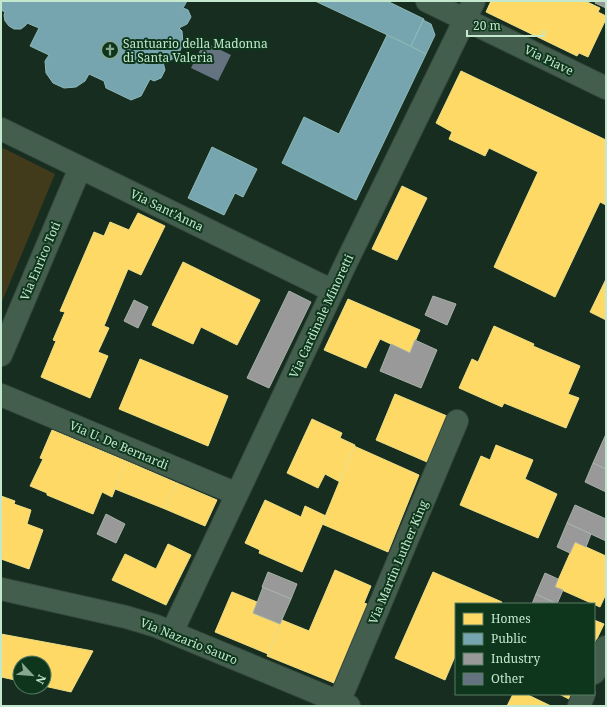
<svg xmlns="http://www.w3.org/2000/svg" width="607" height="707" font-family="'Noto Serif',serif">
  <style>
    .green { fill: #413b1c }
    .homes { fill: #ffd966; stroke: #edde85 }
    .public { fill: #76a5af; stroke: #8db9b8 }
    .industry { fill: #999; stroke: #a6b1a9 }
    .building { fill: #657380 }
    .lines { fill: none; stroke-linecap: round; stroke-linejoin: round }
    .street-casing { stroke: #34473b; stroke-width: 24 }
    .street { stroke: #435e4d; stroke-width: 22 }
    .labels { text-anchor: middle; dominant-baseline: central; stroke-width: 4; stroke-linejoin: round; paint-order: stroke }
    .poi-label { font-size: 12px; fill: #c4e8cd; stroke: #0e361d; text-anchor: start }
    .street-label { font-size: 12px; fill: #c4e8cd; stroke: #0e361d }
  </style>
  <rect width="100%" height="100%" fill="#172d1f"/>
  <path class="green" d="M1,147L55,174L1,304Z"/>
  <path class="homes" d="M491,1H585L600,8L598,12L606,16V19L588,57L579,53L577,56L486,12Z
    M461,71L606,140V205L600,202L555,297L494,267L538,172L489,148L485,156L449,139L452,132L436,123Z
    M402,186L427,198L397,260L372,249Z
    M138,213L165,226L141,275L128,269L104,326L109,328L98,352L108,356L90,398L41,377L56,341L53,340L65,312L60,311L94,232L104,236L110,222L129,230Z
    M183,262L260,300L237,345L201,327L193,344L152,325Z
    M606,279V320L590,312Z
    M348,299L420,330L410,353L380,339L366,368L324,350Z
    M494,326L534,344L533,346L580,366L568,394L579,398L566,428L504,403L502,407L459,388L472,359L478,362Z
    M140,359L228,396L208,446L119,409Z
    M395,394L447,416L427,462L376,440Z
    M312,419L342,433L340,438L355,445L340,482L325,474L318,488L287,473Z
    M52,430L126,461L112,497L102,492L93,514L47,495V493L30,486L43,459L40,458Z
    M496,445L533,460L525,479L557,494L538,538L460,505L481,456L490,460Z
    M354,446L419,475L388,552L322,524Z
    M126,461L177,483L165,509L115,489Z
    M177,483L217,500L205,526L165,509Z
    M1,496L15,501L14,504L31,510L27,524L43,530L29,569L1,559Z
    M265,500L301,517L305,506L326,516L302,572L259,553L260,550L245,543Z
    M575,542L606,556V594L600,607L555,587Z
    M168,544L191,555L166,605L112,580L125,554L156,569Z
    M335,570L371,586L364,603L367,604L334,683L267,656L282,620L309,631Z
    M433,572L502,602L501,604H456V654L445,680L395,658Z
    M232,592L257,602L253,613L280,624L268,654L215,632Z
    M594,620L604,624L594,645Z
    M1,634L93,651L71,692L44,686V663H20V681L1,677Z
    M513,694H526L551,706H507Z
    M559,694H571L569,699Z"/>
  <path class="public" d="M1,1H187L183,8L188,10L191,17L187,24L179,28L182,31L183,44L178,55L168,62H163L165,70L161,78L154,81L150,79L141,96L131,100L106,88L104,81L89,74L85,81L76,87L64,88L53,83L46,73L45,61L49,55L30,46L39,28L27,23L26,25L21,29H14L9,26L5,21L4,15L5,12L1,10Z
    M315,1H387L424,19L411,46Z
    M423,20L431,24L435,35L426,54L411,46Z
    M387,35L426,54L356,200L282,163L304,117L339,134Z
    M212,147L257,169L243,197L235,193L224,215L188,198Z"/>
  <path class="industry" d="M596,1H606V8L595,3Z
    M289,291L311,302L269,388L247,378Z
    M433,296L456,304L447,325L425,315Z
    M134,300L148,307L138,328L124,321Z
    M415,340L437,350L421,388L380,371L391,344L410,353Z
    M606,434V469L593,463Z
    M593,463L606,469V492L585,482Z
    M575,505L606,519V541L567,523Z
    M106,514L125,524L116,543L97,534Z
    M567,523L591,534L586,547L575,542L570,553L557,547Z
    M268,572L297,584L291,599L262,587Z
    M545,573L558,579L555,587L563,590L557,604L536,594Z
    M263,587L291,599L280,624L253,613Z
    M536,594L557,604H532Z"/>
  <path class="building" d="M204,42L231,55L218,81L191,68Z"/>
  <g class="lines">
    <defs>
      <path id="street" d="M427,1L606,88
        M1,129L333,291
        M1,355L80,168
        M1,395L237,494
        M1,589L126,617L156,626L349,706
        M172,632L346,263L474,1
        M594,673L606,647
        M339,702L457,421
        M579,706L584,694"/>
    </defs>
    <use href="#street" class="street-casing"/>
    <use href="#street" class="street"/>
  </g>
  <defs>
    <symbol id="church-ring" viewBox="-11 -11 22 22"><circle r="9.5" fill="#0e361d" stroke="#87a790" stroke-width="1.5"/><path d="M-1.2-6h2.4v3.5h3.3v2.4h-3.3V6h-2.4V-.1h-3.3v-2.4h3.3Z" fill="#87a790"/></symbol>
  </defs>
  <g fill-rule="evenodd">
    <use href="#church-ring" x="100" y="40" width="20" height="20"/>
  </g>
  <g class="labels">
    <g class="poi-label">
      <text x="123" y="43">Santuario della Madonna<tspan x="123" dy="14">di Santa Valeria</tspan></text>
    </g>
    <g class="street-label">
      <text transform="translate(549 60) rotate(26)">Via Piave</text>
      <text transform="translate(167 210) rotate(26)">Via Sant'Anna</text>
      <text transform="translate(40 261) rotate(-67)">Via Enrico Toti</text>
      <text transform="translate(321 316) rotate(-65)">Via Cardinale Minoretti</text>
      <text transform="translate(119 445) rotate(23)">Via U. De Bernardi</text>
      <text transform="translate(398 562) rotate(-67)">Via Martin Luther King</text>
      <text transform="translate(189 641) rotate(22)">Via Nazario Sauro</text>
    </g>
  </g>
  <rect width="607" height="707" fill="none" stroke="#c4e8cd" stroke-width="4"/>
  <rect x="455" y="603" width="140" height="92" fill="#0e361d" stroke="#577d63"/>
  <rect x="463" y="613" width="20" height="12" fill="#ffd966" stroke="#577d63"/>
  <text x="491" y="623" font-size="12" fill="#c4e8cd">Homes</text>
  <rect x="463" y="633" width="20" height="12" fill="#76a5af" stroke="#577d63"/>
  <text x="491" y="643" font-size="12" fill="#c4e8cd">Public</text>
  <rect x="463" y="653" width="20" height="12" fill="#999999" stroke="#577d63"/>
  <text x="491" y="663" font-size="12" fill="#c4e8cd">Industry</text>
  <rect x="463" y="673" width="20" height="12" fill="#657380" stroke="#577d63"/>
  <text x="491" y="683" font-size="12" fill="#c4e8cd">Other</text>
  <g transform="translate(32 675) rotate(116)"><circle r="19" fill="#0e361d" stroke="#577d63"/>
  <path d="M0-3L7 15L0 10L-7 15Z" fill="#87a790"/>
  <text y="-6" font-size="11" font-weight="bold" text-anchor="middle" fill="#c4e8cd">N</text>
  </g>
  <path d="M467 30v6h77v-6" fill="none" stroke="#c4e8cd" stroke-width="2"/>
  <text x="473" y="30" font-size="12" fill="#c4e8cd" stroke="#0e361d" stroke-width="3" paint-order="stroke">20 m</text>
</svg>
